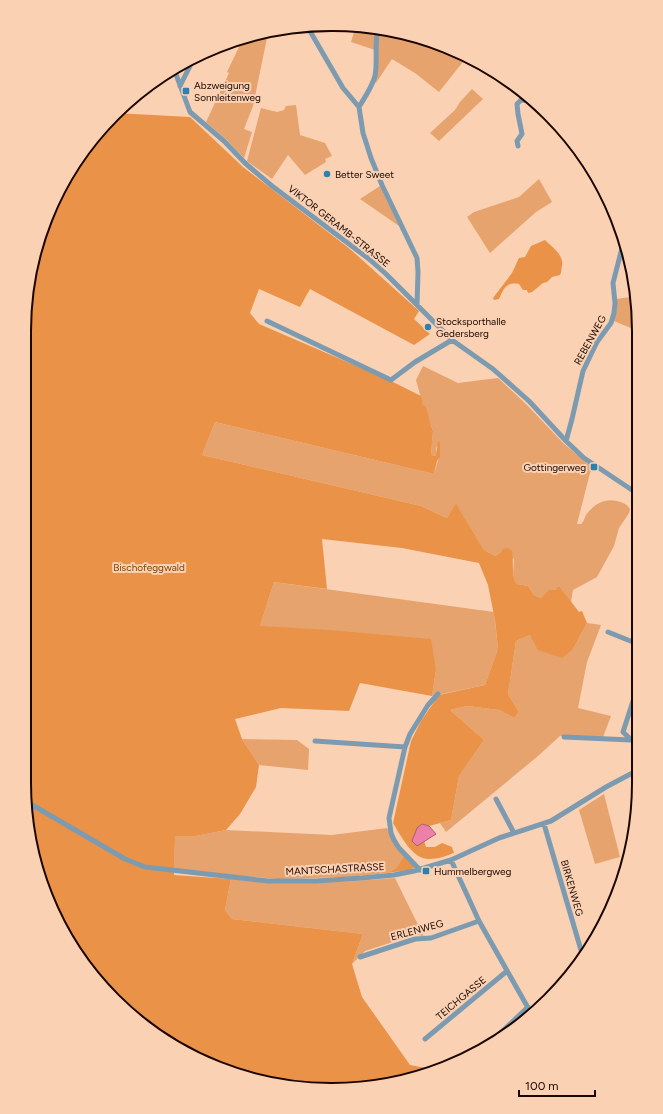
<svg xmlns="http://www.w3.org/2000/svg" width="663" height="1114" font-family="Figtree,sans-serif">
  <style>
    .green { fill: #e6a36e }
    .forest { fill: #ea9247 }
    .water { fill: #ed80a7; stroke: #ae5b75 }
    .lines { fill: none; stroke-linecap: round; stroke-linejoin: round }
    .street { stroke: #7d9bb0; stroke-width: 5 }
    .poi-dot { fill: #2d80b0; stroke: #fad1b3; stroke-width: 1.5 }
    .labels { text-anchor: middle; dominant-baseline: central; stroke-width: 4; stroke-linejoin: round; paint-order: stroke }
    .poi-label { font-size: 10px; fill: #1b0600; stroke: #fad1b3; text-anchor: start }
    .street-label { font-size: 10px; fill: #1b0600; stroke: #fad1b3 }
    .park-label { font-size: 10px; fill: #7c4409; stroke: #fad1b3 }
    .rim { fill: none; stroke: #1b0600; stroke-width: 2 }
  </style>
  <rect width="100%" height="100%" fill="#fad1b3"/>
  <path class="green" d="M356,26L377,28L375,50L351,42Z
    M379,29H387L390,35L398,39L407,35L430,42L429,43L434,48L438,44L449,47L466,58L439,92L415,73L392,59L376,83L374,81Z
    M267,31L268,33L253,106L244,129L252,132L244,158L226,139L206,122L229,73L227,72L239,47L233,42Z
    M472,89L483,99L439,141L430,133L455,110L460,102Z
    M296,105L300,135L325,143L332,156L325,159L326,162L305,175L288,155L272,179L247,161L261,108L277,112L284,110L286,106Z
    M539,179L552,202L536,212L490,253L467,217L474,212L519,197Z
    M380,186L399,226L360,199Z
    M636,296L638,311V331L614,321L617,307V299Z
    M423,366L458,383L498,378L526,404L563,443L593,468L590,473L577,524H581C584,521 584,519 586,515C593,505 604,498 617,501C622,502 627,504 630,509L629,513L619,528L614,546L597,577L573,590L571,602L560,587L541,598L534,595L528,586L517,584C511,578 514,568 514,559L501,552L495,556L484,550L456,505L447,518L421,506L202,455L215,422L434,474L440,454V443L436,448L437,454L436,456L431,455L433,431L423,405L416,380Z
    M274,582L494,612L498,649L485,685L432,696L436,670L260,626Z
    M587,623L601,625L587,662L578,708L611,716L603,737L560,736L538,756L446,832L440,823L451,820L459,776L484,740L450,710L467,706L499,710L514,718L519,712L508,694L516,641L530,635L573,649Z
    M242,739L297,740L309,749L308,770L259,765Z
    M604,794L620,857L595,864L579,810Z
    M387,828L404,856L396,868L387,873L349,877L278,879L174,870L175,836H196L226,830L332,835Z
    M395,878L424,937L417,934L365,951L352,964L363,934L232,919L225,910L231,879C286,884 340,883 395,878Z"/>
  <path class="forest" d="M115,113L190,117L243,167L350,249L419,311L414,319L430,334L414,345L310,289L300,307L259,289L250,313L259,324L389,380L421,396L423,405L426,407L431,426L433,431L431,455L436,456L438,441L440,443V457L437,461L434,474L215,422L202,455L421,506L447,518L456,504L484,550L495,556L501,552L503,549L508,548L512,551C514,561 511,578 517,584L528,586L534,595L541,598L549,590H555L558,587H560L579,612L582,611L587,623L573,649L562,658L538,650L530,635L516,641L508,694L519,712L514,718L499,710L467,706L450,710L484,740L459,776L451,820L429,826L422,824L416,845L424,841L426,847H435L442,843L452,847L454,853C446,856 438,859 429,859C412,859 401,836 393,823L411,741L421,721L439,695L485,685L498,649L495,620L488,585L479,563L402,548L322,539L327,589L274,582L260,626L329,630L431,639L436,670L432,696L360,683L349,711L281,708L235,719L242,739L259,765L256,787L240,814L226,830L196,836H175L174,875L231,879L225,910L232,919L363,934L352,964L362,997L410,1065L436,1070L430,1074L331,1090L233,1074L144,1027L87,970L40,881L24,782L25,311L40,232L76,160Z
    M545,240C553,248 564,255 562,266C561,270 562,271 560,275L552,277L547,282L543,283L532,292L528,293L527,290H523L519,284C506,282 504,288 499,299L494,300L493,298L512,273L519,258L525,257L531,246Z
    M404,856L414,865V868L409,870L387,873L396,868Z"/>
  <path class="water" d="M422,824L429,826L436,834L417,846L412,841L417,828Z"/>
  <g class="lines">
    <path class="street" d="M307,26L343,88L359,107L363,133L371,158L382,185L417,258L418,272L417,305
      M174,69L190,112L224,141L245,163L272,186L369,259L386,274L452,340L493,369L529,401L566,441L584,458L638,494
      M180,86L194,58
      M359,107C365,97 372,87 375,76C378,60 374,44 378,29
      M518,146L517,141L522,134L518,114L517,104L521,100L531,101
      M267,321L391,380L415,362L452,340
      M566,441L572,419L583,371L597,342L611,323L614,313L615,303L613,283L622,248L621,236L617,225
      M608,632L638,644
      M638,703L633,701L623,732L638,746
      M564,737L631,740
      M315,741L405,747
      M496,799L514,833
      M27,802L125,859L145,867L268,881H316L362,878L394,875L414,871L451,860L499,838L551,821L606,787L638,770
      M544,824L583,957
      M451,860L479,921L531,1013
      M420,870L399,848L394,840L391,833L389,818L405,747L410,734L428,705L438,694
      M360,957L415,939L431,938L479,921
      M425,1039L507,971
      M492,1041L528,1007"/>
  </g>
  <g class="poi-dot">
    <rect x="182" y="87" width="8" height="8" rx="2"/>
    <circle cx="327" cy="174" r="4"/>
    <circle cx="428" cy="327" r="4"/>
    <rect x="590" y="463" width="8" height="8" rx="2"/>
    <rect x="422" y="867" width="8" height="8" rx="2"/>
  </g>
  <g class="labels">
    <g class="poi-label">
      <text x="194" y="85">Abzweigung<tspan x="194" dy="12">Sonnleitenweg</tspan></text>
      <text x="335" y="174">Better Sweet</text>
      <text x="436" y="321">Stocksporthalle<tspan x="436" dy="12">Gedersberg</tspan></text>
      <text x="586" y="467" text-anchor="end">Gottingerweg</text>
      <text x="434" y="871">Hummelbergweg</text>
    </g>
    <g class="street-label">
      <text transform="translate(339 226) rotate(38)">VIKTOR GERAMB-STRASSE</text>
      <text transform="translate(590 340) rotate(-61)">REBENWEG</text>
      <text transform="translate(335 869) rotate(-3)">MANTSCHASTRASSE</text>
      <text transform="translate(572 888) rotate(74)">BIRKENWEG</text>
      <text transform="translate(417 930) rotate(-15)">ERLENWEG</text>
      <text transform="translate(461 998) rotate(-40)">TEICHGASSE</text>
    </g>
    <g class="park-label">
      <text x="149" y="567">Bischofeggwald</text>
    </g>
  </g>
  <path d="M0 0H663V1114H0ZM331 31H332A300 300 0 0 1 632 331V783A300 300 0 0 1 332 1083H331A300 300 0 0 1 31 783V331A300 300 0 0 1 331 31Z" fill="#fad1b3" fill-rule="evenodd"/>
  <path class="rim" d="M331 31H332A300 300 0 0 1 632 331V783A300 300 0 0 1 332 1083H331A300 300 0 0 1 31 783V331A300 300 0 0 1 331 31Z"/>
  <path d="M519 1090v6h76v-6" fill="none" stroke="#1b0600" stroke-width="2"/>
  <text x="525" y="1090" font-size="12" fill="#1b0600" stroke="#fad1b3" stroke-width="3" paint-order="stroke">100 m</text>
</svg>
